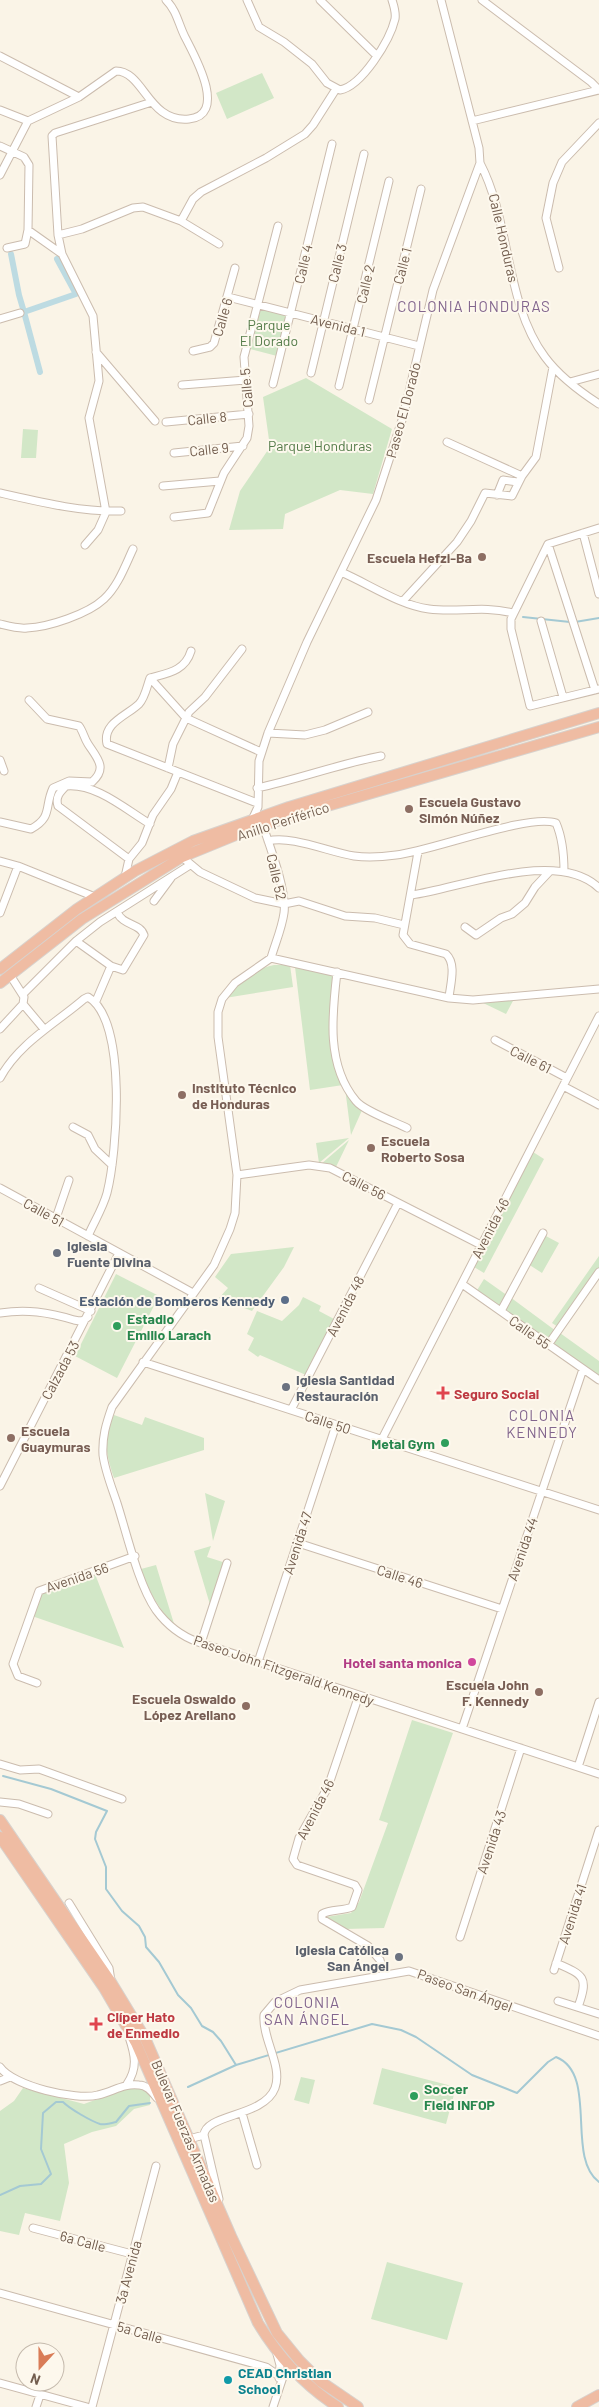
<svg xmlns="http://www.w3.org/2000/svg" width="599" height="2407" font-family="Barlow,sans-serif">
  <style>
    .green { fill: #d2e7c7 }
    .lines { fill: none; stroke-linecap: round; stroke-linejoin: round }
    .stream { stroke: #a4c9d3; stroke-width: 2 }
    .canal { stroke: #bddbe2; stroke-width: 6 }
    .minor-casing { stroke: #cbbcae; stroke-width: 9 }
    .highway-casing { stroke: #d8d2cd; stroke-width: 12 }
    .minor { stroke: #fff; stroke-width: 7 }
    .highway { stroke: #efbca3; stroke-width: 10 }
    .education-dot { fill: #8d6e63; stroke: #fdf8ed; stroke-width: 2 }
    .worship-dot { fill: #6b7280; stroke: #fdf8ed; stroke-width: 2 }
    .service-dot { fill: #5c6f8a; stroke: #fdf8ed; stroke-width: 2 }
    .leisure-dot { fill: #2e9e5b; stroke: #fdf8ed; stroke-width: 2 }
    .health-dot { fill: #e0444e; stroke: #fdf8ed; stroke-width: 2 }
    .hotel-dot { fill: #d1479c; stroke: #fdf8ed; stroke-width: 2 }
    .culture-dot { fill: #0f9aa8; stroke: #fdf8ed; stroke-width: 2 }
    .labels { text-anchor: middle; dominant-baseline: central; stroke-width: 4; stroke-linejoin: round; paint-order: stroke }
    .street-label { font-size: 14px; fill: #725d4e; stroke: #fdf8ed }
    .park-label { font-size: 14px; fill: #557c4a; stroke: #fdf8ed }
    .education-label { font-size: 14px; font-weight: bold; fill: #785e54; stroke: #fdf8ed; text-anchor: start }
    .worship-label { font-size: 14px; font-weight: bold; fill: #5b616d; stroke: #fdf8ed; text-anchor: start }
    .service-label { font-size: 14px; font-weight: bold; fill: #4e5e75; stroke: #fdf8ed; text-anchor: end }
    .leisure-label { font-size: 14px; font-weight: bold; fill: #27864d; stroke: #fdf8ed; text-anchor: start }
    .health-label { font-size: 14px; font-weight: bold; fill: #be3a42; stroke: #fdf8ed; text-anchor: start }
    .hotel-label { font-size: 14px; font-weight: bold; fill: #b23c85; stroke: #fdf8ed; text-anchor: end }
    .culture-label { font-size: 14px; font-weight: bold; fill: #0d838f; stroke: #fdf8ed; text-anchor: start }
    .neighbourhood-label { font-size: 15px; letter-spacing: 1px; fill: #83668e; stroke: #fdf8ed }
  </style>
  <rect width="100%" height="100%" fill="#faf4e7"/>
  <path class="green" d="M262,73L274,98L227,119L216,93Z
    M261,308L288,315L277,356L250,349Z
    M306,378L392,429L373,494L340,490L285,514L283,529L229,530L240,491L270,447L263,397Z
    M23,429L38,430L36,458H21Z
    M274,965H290L293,987L225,998C236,982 255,969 274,965Z
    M295,967L333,976L329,1024L331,1052L343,1085L310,1090Z
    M514,999L506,1014L479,1001Z
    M345,1088L363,1108L351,1135Z
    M349,1138L319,1163L316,1143Z
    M349,1140L335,1169L321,1164Z
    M533,1152L544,1159L484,1273L474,1267Z
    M544,1235L559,1243L542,1273L528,1264Z
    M294,1247L284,1267L252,1311L219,1298L228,1288L215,1277L231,1254Z
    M599,1256V1269L558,1327L552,1323Z
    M116,1274L159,1296L117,1378L75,1356Z
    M484,1279L508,1296L501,1309L476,1292Z
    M303,1297L321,1306L319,1311L334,1319L306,1375L260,1355L258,1357L248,1350L254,1338L247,1334L257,1311L282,1321L299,1305Z
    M510,1297L556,1331L548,1342L503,1311Z
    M560,1333L599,1361V1377L552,1345Z
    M114,1415L142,1425L145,1417L204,1438V1450L114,1478C106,1454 102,1438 114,1415Z
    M205,1493L225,1501L213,1541Z
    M211,1546L207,1557L226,1563L211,1608L194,1551Z
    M156,1565L175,1627C159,1609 149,1592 141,1569Z
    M95,1574L124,1648L32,1616L41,1593Z
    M412,1720L453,1733L384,1928L345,1929L326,1917L351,1913L359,1902L388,1823L379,1820Z
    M382,2068L456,2087L446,2124L373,2104Z
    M301,2077L315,2080L309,2104L294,2100Z
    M23,2088L84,2104L128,2088H143L150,2095V2105L134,2109L116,2126L92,2132L64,2144L69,2183L60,2221L25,2213L19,2235L0,2231V2111L14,2101Z
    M387,2262L463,2283L447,2340L371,2319Z"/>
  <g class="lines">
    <path class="stream" d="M523,617L570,622
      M575,622L599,618
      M3,1776L51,1789L107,1811L96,1832L95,1839L106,1867V1889L122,1911L139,1926L145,1937L146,1947L159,1962L178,1995L191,2008L202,2026L213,2032L221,2041L236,2065
      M188,2087L236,2065L372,2024L401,2030L416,2037L472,2075L517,2093L548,2062L556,2057C599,2074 565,2157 599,2182
      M0,2195L20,2186L41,2184L51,2174L41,2149L43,2113L56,2102H63C70,2109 91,2121 100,2124C104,2125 111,2123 116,2122L129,2106L150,2103"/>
    <path class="canal" d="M11,254L19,295L24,312L76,294L57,259
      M22,312H24L40,372"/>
    <defs>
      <path id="minor" d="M247,0L259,27L284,42L312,64L327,83L340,90C362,86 390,40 395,19C396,13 394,6 392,0
        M320,0L377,56
        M482,0L591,82L599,90
        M0,56L79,97
        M0,110L28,121L0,175
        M28,121L79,97L116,71C144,71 148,123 189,119C229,115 193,53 185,37C178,23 177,11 166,0
        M472,121L599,90
        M0,146L24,157L29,165L28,230L62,254
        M480,163C511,222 505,304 545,357C559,376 579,391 599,404
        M181,221L193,199L201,192L266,158L305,134L313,125L336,89
        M58,235L82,229L133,208L143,207L181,221L219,244
        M7,248L25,244L28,230
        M559,268L546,218L553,183L562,162L599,123
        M228,297L419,346
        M0,319L20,313
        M193,351L210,347L214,343L235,268
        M96,352L155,421
        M311,373L364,154
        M570,382L599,374
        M273,384L332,144
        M182,385L246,380
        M339,386L389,181
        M369,400L421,189
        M166,422L249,414
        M447,442L522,476
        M174,453L243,446
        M163,486L220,481
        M0,493C40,502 80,512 121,511
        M497,495L503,480L518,482
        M174,517L208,513L224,473L247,438L249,426L244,357L278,226
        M599,528L548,544L511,619V629L530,706L599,689
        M583,533L599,594
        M548,544L595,690
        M85,545L98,530L106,512L89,418L99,381L93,316L62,254L58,235L52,136L55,133L152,102
        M341,572C369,584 399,605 429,609C458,613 482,605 513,613
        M403,601L457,542L471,521L485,493L512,496L522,476L536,457L553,367
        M541,621L563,697
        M0,624C8,626 18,629 27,628C49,627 88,614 104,599C118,586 125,566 133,549
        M191,651C185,671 168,673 150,678C147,686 145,698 139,704C128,715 102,723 107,744L257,803
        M150,678L186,718L261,752
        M268,733L305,735L325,730L368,712
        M0,760L4,771
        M168,768L173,744L189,712L205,697L242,649
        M257,788C299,779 339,764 381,756
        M252,820L258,807L259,761L268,733L307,642L376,500L403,417L433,290L480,163L479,148L441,0
        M0,822L31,829C53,817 44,807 53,788L69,781L92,782C108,768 97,758 88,744C84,738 83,731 79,726L47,719L29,700
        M263,826C270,847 287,891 284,913C282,928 275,944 271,958
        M268,841C291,835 329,852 354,856C368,858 382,857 396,855C432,851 529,813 556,823C563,839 564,855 564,872
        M418,852L403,935L410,944L446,954C457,964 450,985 449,998
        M182,857L200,872L255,898L284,904L299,901L345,916L375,918L404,925
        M129,859L58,806C55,797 60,792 66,786C96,783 125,809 150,824
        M0,861L18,866L95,897
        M125,877L129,859L142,843L153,815L171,789L178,772
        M412,895C461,888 558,848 599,888
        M154,901L171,878
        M0,913L18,866
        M465,927L476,935L501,918L512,914L525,903L535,887L550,871
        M76,941L111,966L123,970L144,935C140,923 123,926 117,912
        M337,972C332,1015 326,1065 356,1101C364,1111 395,1122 407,1128
        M599,989L473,1000L449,998L271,958L235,983L222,999L218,1012V1037L237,1175L235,1213L230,1229L214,1265L112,1407C106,1424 102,1437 103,1455C105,1471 112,1488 117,1503C127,1534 138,1584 156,1610C167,1625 181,1636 198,1642L599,1774
        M23,994L76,941L100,922L190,865
        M96,1001L111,966
        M23,1004L44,1029
        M0,1029L23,1004L24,997L10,975
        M495,1040L567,1078
        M0,1078C19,1043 55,1024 84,999L88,997C128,1020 117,1154 107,1193C103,1208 94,1222 88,1236
        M563,1086L599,1105
        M73,1127L88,1135L95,1149L112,1165
        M237,1175L309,1165L330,1168L481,1245
        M0,1188L193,1293
        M56,1218L69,1180
        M462,1284L599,1380
        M39,1288L91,1311
        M501,1311L543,1233
        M0,1313C26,1309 48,1312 74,1320C80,1321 83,1322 88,1317
        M548,1345L599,1272
        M143,1362L599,1510
        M291,1410L398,1203
        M382,1439L599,1016
        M0,1486L119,1253
        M298,1543L502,1609
        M201,1643L227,1563
        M258,1662L336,1425
        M37,1683L18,1676L13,1664L39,1591L135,1556
        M359,1695L328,1787L299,1838L293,1859L297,1865L355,1885L358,1890L352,1907C343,1911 331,1909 322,1914V1919L368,1946L380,1960L384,1974
        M462,1729L583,1369
        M0,1764L20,1770L39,1769L122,1799
        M578,1767L599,1702
        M0,1802L19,1804L48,1814
        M69,1903L109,1968L111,1981
        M460,1937L521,1748
        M556,1963C584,1975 589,1977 578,2007
        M554,1970L599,1830
        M558,2001L599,2014
        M0,2067C13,2086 76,2101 98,2095C113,2092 123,2083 139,2085C147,2085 152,2092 157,2098
        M0,2081L10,2077
        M127,2084C138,2068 135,2055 129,2037
        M242,2113L257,2165
        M189,2139L204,2135
        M219,2199L204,2135C205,2114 264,2117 275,2088C283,2066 262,2039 264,2015L275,2002L300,1990L409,1971L599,2036
        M33,2228L132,2254
        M0,2293L266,2367L279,2376
        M277,2354L280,2365L279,2378
        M0,2383L87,2407
        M36,2407L40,2395
        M92,2407L156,2166
        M273,2407L284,2374L290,2372L297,2375"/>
      <path id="highway" d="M0,969L77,909L135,871L193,841L289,807L599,713
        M0,983L82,919L182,857L248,830L286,818L599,727
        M0,1820L111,1982L145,2038L231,2236L277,2333L299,2360L320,2381L358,2407
        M0,1837L104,1988L136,2043L258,2323C278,2356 305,2386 338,2407
        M577,2407L599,2395"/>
    </defs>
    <use href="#minor" class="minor-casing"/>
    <use href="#highway" class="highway-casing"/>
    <use href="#minor" class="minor"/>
    <use href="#highway" class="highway"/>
  </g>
  <g class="education-dot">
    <circle cx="482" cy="557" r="5"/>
    <circle cx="409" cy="809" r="5"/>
    <circle cx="182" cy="1095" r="5"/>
    <circle cx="371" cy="1148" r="5"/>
    <circle cx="11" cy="1438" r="5"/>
    <circle cx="539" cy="1692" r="5"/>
    <circle cx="246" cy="1706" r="5"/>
  </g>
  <g class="worship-dot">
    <circle cx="57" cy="1253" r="5"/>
    <circle cx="286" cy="1387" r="5"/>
    <circle cx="399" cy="1957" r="5"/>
  </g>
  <circle class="service-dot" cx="285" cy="1300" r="5"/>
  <g class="leisure-dot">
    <circle cx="117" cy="1326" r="5"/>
    <circle cx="445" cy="1443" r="5"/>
    <circle cx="414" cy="2096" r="5"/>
  </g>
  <g class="health-dot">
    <path d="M440.5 1385.5h5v5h5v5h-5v5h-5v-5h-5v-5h5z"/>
    <path d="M93.5 2016.5h5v5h5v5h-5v5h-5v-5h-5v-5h5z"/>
  </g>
  <circle class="hotel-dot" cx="472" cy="1662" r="5"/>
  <circle class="culture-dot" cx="228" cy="2380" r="5"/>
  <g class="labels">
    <g class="street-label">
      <text transform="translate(504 238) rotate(77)">Calle Honduras</text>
      <text transform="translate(337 263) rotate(-76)">Calle 3</text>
      <text transform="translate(303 264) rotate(-77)">Calle 4</text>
      <text transform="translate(402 266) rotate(-76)">Calle 1</text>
      <text transform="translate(365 284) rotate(-77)">Calle 2</text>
      <text transform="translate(222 317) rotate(-74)">Calle 6</text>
      <text transform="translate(338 325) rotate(14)">Avenida 1</text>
      <text transform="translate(246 388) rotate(-95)">Calle 5</text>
      <text transform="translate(403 410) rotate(-75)">Paseo El Dorado</text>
      <text transform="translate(207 418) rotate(-6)">Calle 8</text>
      <text transform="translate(209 449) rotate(-6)">Calle 9</text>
      <text transform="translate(283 821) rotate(-18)">Anillo Periférico</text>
      <text transform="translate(277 877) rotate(77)">Calle 52</text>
      <text transform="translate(531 1059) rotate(27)">Calle 61</text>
      <text transform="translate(364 1185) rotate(27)">Calle 56</text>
      <text transform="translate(44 1212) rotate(29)">Calle 51</text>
      <text transform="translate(490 1228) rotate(-63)">Avenida 46</text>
      <text transform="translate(345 1306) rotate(-63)">Avenida 48</text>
      <text transform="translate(530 1332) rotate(35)">Calle 55</text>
      <text transform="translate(60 1370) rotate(-62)">Calzada 53</text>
      <text transform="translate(328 1422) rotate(18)">Calle 50</text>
      <text transform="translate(297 1543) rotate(-72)">Avenida 47</text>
      <text transform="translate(522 1549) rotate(-71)">Avenida 44</text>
      <text transform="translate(400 1576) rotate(18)">Calle 46</text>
      <text transform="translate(77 1577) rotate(-19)">Avenida 56</text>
      <text transform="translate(284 1670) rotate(19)">Paseo John Fitzgerald Kennedy</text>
      <text transform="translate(315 1809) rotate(-63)">Avenida 46</text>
      <text transform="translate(491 1842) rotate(-72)">Avenida 43</text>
      <text transform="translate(572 1914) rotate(-72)">Avenida 41</text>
      <text transform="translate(465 1990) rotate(20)">Paseo San Ángel</text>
      <text transform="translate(186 2131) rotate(67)">Bulevar Fuerzas Armadas</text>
      <text transform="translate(83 2241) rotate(15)">6a Calle</text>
      <text transform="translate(128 2272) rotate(-75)">3a Avenida</text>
      <text transform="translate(140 2332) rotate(16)">5a Calle</text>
    </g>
    <g class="park-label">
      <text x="269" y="324">Parque<tspan x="269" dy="16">El Dorado</tspan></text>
      <text x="320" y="445">Parque Honduras</text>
    </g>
    <g class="education-label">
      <text x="472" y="557" text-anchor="end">Escuela Hefzi-Ba</text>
      <text x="419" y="801">Escuela Gustavo<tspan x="419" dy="16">Simón Núñez</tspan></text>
      <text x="192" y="1087">Instituto Técnico<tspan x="192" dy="16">de Honduras</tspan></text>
      <text x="381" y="1140">Escuela<tspan x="381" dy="16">Roberto Sosa</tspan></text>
      <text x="21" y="1430">Escuela<tspan x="21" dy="16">Guaymuras</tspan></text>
      <text x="529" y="1684" text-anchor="end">Escuela John<tspan x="529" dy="16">F. Kennedy</tspan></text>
      <text x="236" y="1698" text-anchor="end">Escuela Oswaldo<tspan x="236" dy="16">López Arellano</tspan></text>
    </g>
    <g class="worship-label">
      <text x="67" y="1245">Iglesia<tspan x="67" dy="16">Fuente Divina</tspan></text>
      <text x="296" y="1379">Iglesia Santidad<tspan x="296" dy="16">Restauración</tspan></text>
      <text x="389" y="1949" text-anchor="end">Iglesia Católica<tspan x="389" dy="16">San Ángel</tspan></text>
    </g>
    <g class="service-label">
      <text x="275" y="1300">Estación de Bomberos Kennedy</text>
    </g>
    <g class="leisure-label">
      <text x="127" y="1318">Estadio<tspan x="127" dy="16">Emilio Larach</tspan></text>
      <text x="435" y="1443" text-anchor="end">Metal Gym</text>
      <text x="424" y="2088">Soccer<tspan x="424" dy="16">Field INFOP</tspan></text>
    </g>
    <g class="health-label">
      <text x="454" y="1393">Seguro Social</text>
      <text x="107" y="2016">Clíper Hato<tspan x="107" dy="16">de Enmedio</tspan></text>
    </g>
    <g class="hotel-label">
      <text x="462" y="1662">Hotel santa monica</text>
    </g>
    <g class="culture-label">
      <text x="238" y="2372">CEAD Christian<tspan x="238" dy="16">School</tspan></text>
    </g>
    <g class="neighbourhood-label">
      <text x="474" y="306">COLONIA HONDURAS</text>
      <text x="542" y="1415">COLONIA<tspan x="542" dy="17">KENNEDY</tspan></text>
      <text x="307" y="2002">COLONIA<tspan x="307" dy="17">SAN ÁNGEL</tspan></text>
    </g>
  </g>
  <g transform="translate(40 2367) rotate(201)"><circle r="24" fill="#fdf8ed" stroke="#c5baad"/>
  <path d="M0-4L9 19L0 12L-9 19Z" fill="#d97c57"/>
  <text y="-8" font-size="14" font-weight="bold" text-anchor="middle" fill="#725d4e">N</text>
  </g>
</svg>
